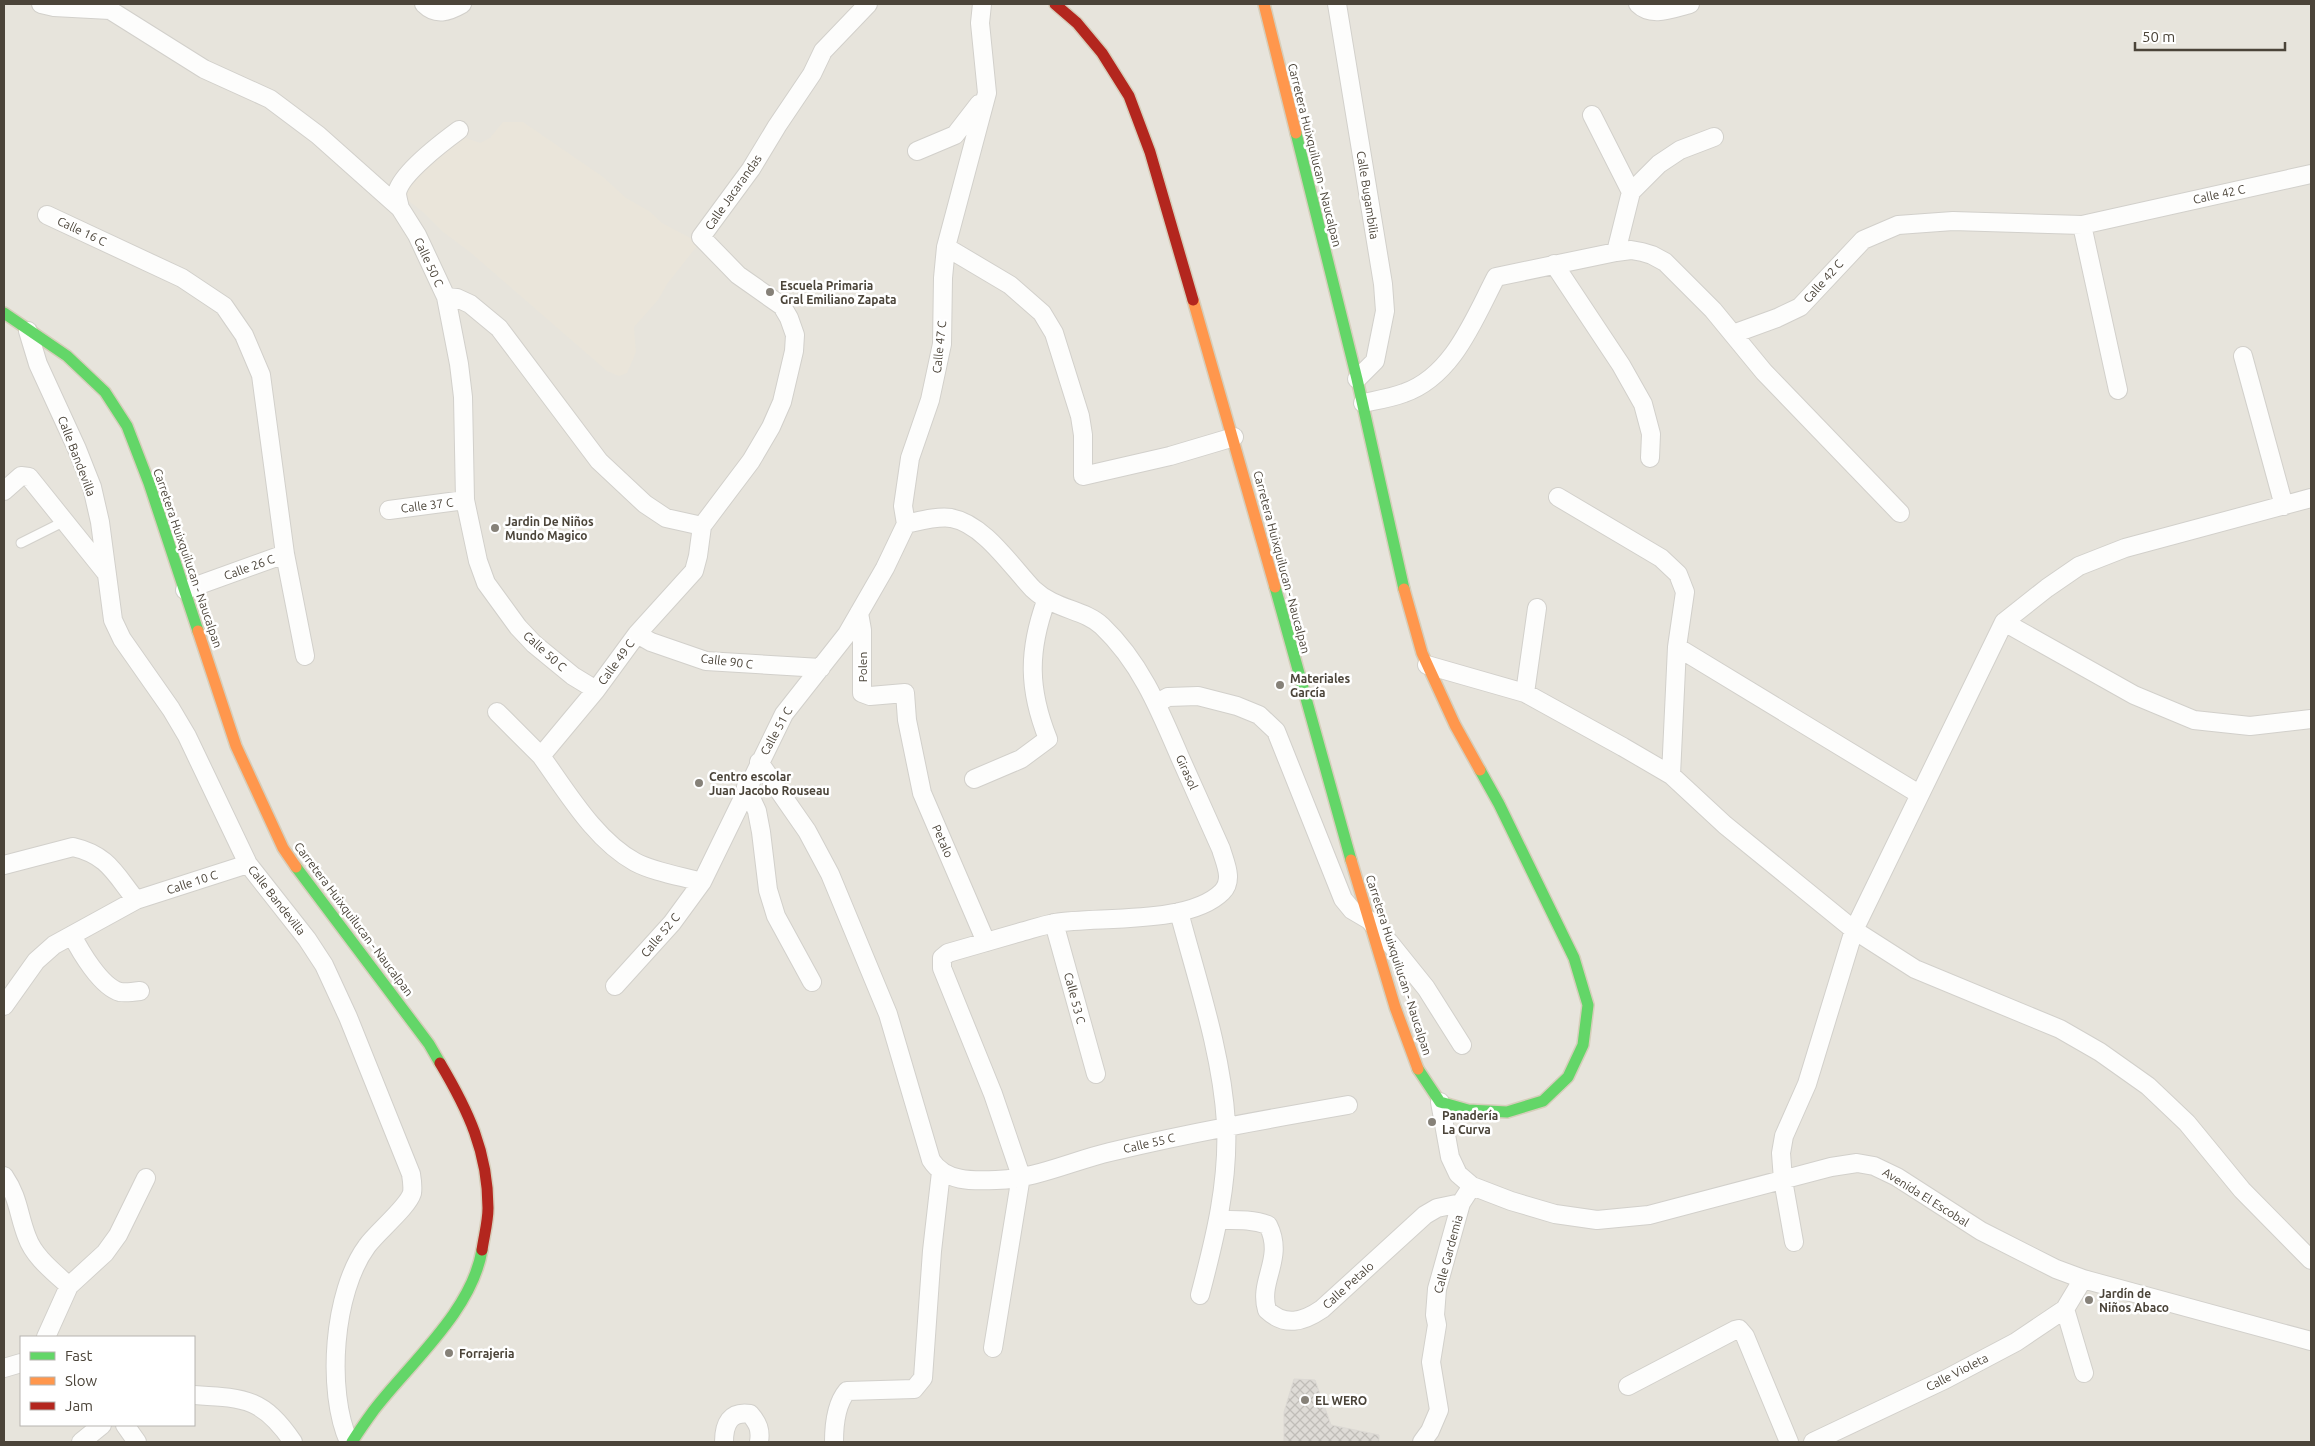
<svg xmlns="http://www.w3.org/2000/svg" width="2315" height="1446" font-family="Ubuntu,sans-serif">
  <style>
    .residential { fill: #e7e4dc; fill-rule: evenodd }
    .education { fill: #eae5da }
    .building { fill: url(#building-cross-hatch); stroke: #dcd9d4 }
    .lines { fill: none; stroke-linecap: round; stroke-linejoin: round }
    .lane-casing { stroke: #d2d0cb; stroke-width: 11 }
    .street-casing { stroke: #d2d0cb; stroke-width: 20 }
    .fast-casing { stroke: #d6cebb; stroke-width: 14 }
    .slow-casing { stroke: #d6cebb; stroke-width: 14 }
    .jam-casing { stroke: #d6cebb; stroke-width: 14 }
    .lane { stroke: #fdfdfc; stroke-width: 9 }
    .street { stroke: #fdfdfc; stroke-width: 18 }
    .fast { stroke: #63d668; stroke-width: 11 }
    .slow { stroke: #ff974d; stroke-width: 11 }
    .jam { stroke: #b3261e; stroke-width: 11 }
    .poi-dot { fill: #868178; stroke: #fff; stroke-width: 2 }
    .labels { text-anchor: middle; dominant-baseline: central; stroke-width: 5; stroke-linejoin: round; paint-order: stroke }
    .street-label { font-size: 12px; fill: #4b4439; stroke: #fff }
    .poi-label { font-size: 12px; font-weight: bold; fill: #4b4439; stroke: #fff; text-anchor: start }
  </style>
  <defs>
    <pattern id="building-cross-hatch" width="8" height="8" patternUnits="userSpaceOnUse" patternTransform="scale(1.25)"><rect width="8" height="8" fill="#dedbd6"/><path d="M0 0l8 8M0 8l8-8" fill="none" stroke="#c0bdb8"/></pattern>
  </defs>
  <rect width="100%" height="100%" fill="#f4f2ee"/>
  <path class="residential" d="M4,4H2311V1442H4ZM21,1337H194V1425H21Z"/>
  <path class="education" d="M503,122H523L603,177L626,198L649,211L662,223L694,240L697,246L667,284L658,300L634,327L636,352L627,373L619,376L607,371L470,252L443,232L423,212L397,192L455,134L480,143L490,138Z"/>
  <path class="building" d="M1294,1379L1315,1380L1331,1425L1379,1435V1442H1284V1412Z"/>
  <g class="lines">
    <defs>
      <path id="lane" d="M21,543L65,521"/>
      <path id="street" d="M41,4L54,7L110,10L204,69L270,99L318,135L400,208L417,235L446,297L459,364L463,397L465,500L478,561L486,583L518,627L534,644L573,676L596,690
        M424,4C436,16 448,12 462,4
        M1337,4L1383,284L1385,311L1375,361L1357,379
        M1638,4C1652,18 1673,8 1690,4
        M1592,115L1631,192
        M917,151L955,135L979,104
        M400,208C399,204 397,197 397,193C400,174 444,141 459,130
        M47,215L182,278L224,306L244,335L261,375L285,554L305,656
        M2082,225L2118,390
        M946,247L1010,285L1042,313L1054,333L1080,416L1083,435V476L1170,456L1234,437
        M1616,252L1631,192L1659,164L1680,150L1714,137
        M1554,264L1621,365L1643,404L1651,434L1650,458
        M446,297L457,298L470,304L499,328L599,461L645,504L666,518L702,526
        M28,331L38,364L77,449L92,487L100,522L113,620L122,639L171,709L187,736L248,864L307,939L324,965L348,1017L411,1174C412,1180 413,1187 412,1193C408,1207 376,1233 367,1246C333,1292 326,1391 349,1442
        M1733,334L1777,318L1800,307L1863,240L1898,225L1953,221L2082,225L2311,174
        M2243,356L2284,506
        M1363,403C1377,400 1391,398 1404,393C1453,376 1474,319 1496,277L1616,252L1631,250L1642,252L1652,255L1665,262L1713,310L1764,372L1900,513
        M4,491L21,476L29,477L107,574
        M1558,497L1661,558L1678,574L1685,592L1677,647
        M389,510L465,500
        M906,524C920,521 937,516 951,518C984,524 1011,566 1033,589C1055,610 1084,609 1102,626C1140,662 1159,708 1179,755C1193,786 1207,818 1221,849C1225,863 1234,880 1222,892C1189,925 1098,916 1055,923C1044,925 1032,929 1021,932C997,939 972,946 948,953L942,958V968L993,1094L1021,1176L993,1348
        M185,590L285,554
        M859,613L862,630V693L870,696L905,693L907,720L922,793L986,942
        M2004,622L2134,695L2194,720L2250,726L2311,719
        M637,634L651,642L706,661L821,668
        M1427,665L1525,693L1623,747L1671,775L1725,825L1854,930L1915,969L2060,1029L2100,1052L2148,1086L2187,1123L2242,1190L2311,1260
        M1525,693L1537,608
        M1157,703L1168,697L1198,696L1237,706L1259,715L1276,731L1343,899L1352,910L1369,920L1389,942L1426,988L1462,1045
        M497,712L541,756L596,690L637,634L694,571L698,556L702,526L751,461L771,427L782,402L794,351L795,335L789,318L782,306L738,275L701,237L751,169L777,126L812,74L823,51L868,4
        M541,756C567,792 595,840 635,862C654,872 680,876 702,882
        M759,762L807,831L830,874L888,1014L931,1160C945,1182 972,1181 996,1180C1035,1179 1072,1161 1110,1152C1189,1133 1268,1119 1348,1105
        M1671,775L1677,647L1919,794
        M974,779L1021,759L1048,739C1028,689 1028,651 1046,601
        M746,787L757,811L761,832L768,890L776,916L812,982
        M4,865L73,847C108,855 115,874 136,900
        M1179,912C1197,980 1222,1053 1226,1123C1229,1182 1215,1238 1200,1295
        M1054,923L1096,1074
        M72,935C80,951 101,987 120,992C126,993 133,992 140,991
        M615,986L672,923L702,882L784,714L847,634L885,568L906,524L903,506L910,458L930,400L942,344L943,278L946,247L987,93L980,23L982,4
        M4,1006L36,961L54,945L136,900L248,864
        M4,1176C19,1198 18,1214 27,1237C34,1257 54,1272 69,1286
        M1472,1186L1511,1201L1555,1214L1597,1220L1649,1215L1831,1167L1857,1163L1874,1166L1897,1177L1981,1231L2056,1269L2083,1279L2311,1341
        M1219,1220C1236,1220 1252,1219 1268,1225C1285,1259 1258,1280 1267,1310C1285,1327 1303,1322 1322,1309L1425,1215L1437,1208L1461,1203
        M1794,1242L1783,1180L1781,1153L1784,1136L1807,1084L1854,930L2004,622L2047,588L2079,566L2125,548L2311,498
        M2065,1309L2084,1373
        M46,1337L69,1286L105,1253L118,1235L146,1178
        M4,1368L21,1363
        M1628,1386L1735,1330L1739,1329L1745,1336L1789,1442
        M194,1395C245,1398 263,1398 293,1442
        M125,1425L137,1442
        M81,1442L102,1425
        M724,1442C724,1424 730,1411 750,1414C758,1423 761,1430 759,1442
        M834,1442C834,1426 836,1404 847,1391L914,1389L923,1378L932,1251L941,1172
        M1422,1442L1430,1431L1439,1410L1431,1362L1437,1325L1435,1315L1437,1289L1461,1203L1472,1186L1458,1174L1450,1157L1440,1102
        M1813,1442L1946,1379L2016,1342L2065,1309L2083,1279"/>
      <path id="fast" d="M1296,133L1357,379L1404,589
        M4,313L67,356L105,392L127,426L149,483L198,631
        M1275,587L1351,860
        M296,867L429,1044L440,1063
        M1418,1069L1440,1102L1468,1110L1507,1112L1543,1101L1568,1077L1583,1045L1588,1005L1574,958L1499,804L1480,770
        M352,1442C359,1431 366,1421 374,1410C410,1363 472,1311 482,1250"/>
      <path id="slow" d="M1264,4L1296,133
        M1193,300L1275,587
        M1404,589L1422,653L1455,725L1480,770
        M198,631L236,746L283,848L296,867
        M1351,860L1395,1007L1418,1069"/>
      <path id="jam" d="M1055,4L1077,23L1102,53L1129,96L1150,152L1193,300
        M440,1063C468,1110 488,1152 488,1208C488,1222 484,1236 482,1250"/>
    </defs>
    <use href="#lane" class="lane-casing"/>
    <use href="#street" class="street-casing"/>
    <use href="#fast" class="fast-casing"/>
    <use href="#slow" class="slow-casing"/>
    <use href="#jam" class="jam-casing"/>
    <use href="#lane" class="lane"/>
    <use href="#street" class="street"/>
    <use href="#fast" class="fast"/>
    <use href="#slow" class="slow"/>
    <use href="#jam" class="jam"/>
  </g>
  <g class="poi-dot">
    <circle cx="770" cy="292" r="5"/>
    <circle cx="495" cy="528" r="5"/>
    <circle cx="1280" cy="685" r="5"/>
    <circle cx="699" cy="783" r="5"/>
    <circle cx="1432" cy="1122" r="5"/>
    <circle cx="2089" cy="1300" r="5"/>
    <circle cx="449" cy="1353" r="5"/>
    <circle cx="1305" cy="1400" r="5"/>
  </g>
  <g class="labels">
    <g class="street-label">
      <text transform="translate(1315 155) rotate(76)">Carretera Huixquilucan - Naucalpan</text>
      <text transform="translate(733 192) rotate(-55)">Calle Jacarandas</text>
      <text transform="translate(2219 194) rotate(-12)">Calle 42 C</text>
      <text transform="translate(1368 195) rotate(81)">Calle Bugambilia</text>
      <text transform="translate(82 231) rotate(25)">Calle 16 C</text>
      <text transform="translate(429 262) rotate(65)">Calle 50 C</text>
      <text transform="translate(1823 281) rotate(-48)">Calle 42 C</text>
      <text transform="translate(939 347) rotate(-84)">Calle 47 C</text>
      <text transform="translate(77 456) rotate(69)">Calle Bandevilla</text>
      <text transform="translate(427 505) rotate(-7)">Calle 37 C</text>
      <text transform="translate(188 558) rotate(71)">Carretera Huixquilucan - Naucalpan</text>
      <text transform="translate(1282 562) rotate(75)">Carretera Huixquilucan - Naucalpan</text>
      <text transform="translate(249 567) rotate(-20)">Calle 26 C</text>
      <text transform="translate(545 651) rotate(42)">Calle 50 C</text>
      <text transform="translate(727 661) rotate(7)">Calle 90 C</text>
      <text transform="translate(616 662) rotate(-54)">Calle 49 C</text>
      <text transform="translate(862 667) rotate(-90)">Polen</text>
      <text transform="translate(776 731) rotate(-61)">Calle 51 C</text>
      <text transform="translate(1187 772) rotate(66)">Girasol</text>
      <text transform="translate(943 841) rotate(66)">Petalo</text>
      <text transform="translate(192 882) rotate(-18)">Calle 10 C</text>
      <text transform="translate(277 900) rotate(52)">Calle Bandevilla</text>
      <text transform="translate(354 919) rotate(53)">Carretera Huixquilucan - Naucalpan</text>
      <text transform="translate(660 935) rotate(-50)">Calle 52 C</text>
      <text transform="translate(1399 965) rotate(72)">Carretera Huixquilucan - Naucalpan</text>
      <text transform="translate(1075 998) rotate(75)">Calle 53 C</text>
      <text transform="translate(1149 1143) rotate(-13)">Calle 55 C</text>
      <text transform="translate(1926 1197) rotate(32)">Avenida El Escobal</text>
      <text transform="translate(1448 1254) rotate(-75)">Calle Gardemia</text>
      <text transform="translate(1348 1285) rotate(-42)">Calle Petalo</text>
      <text transform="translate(1957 1372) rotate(-27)">Calle Violeta</text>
    </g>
    <g class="poi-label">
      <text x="780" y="285">Escuela Primaria<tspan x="780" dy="14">Gral Emiliano Zapata</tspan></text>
      <text x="505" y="521">Jardin De Niños<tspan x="505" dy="14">Mundo Magico</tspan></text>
      <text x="1290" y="678">Materiales<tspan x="1290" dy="14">García</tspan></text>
      <text x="709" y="776">Centro escolar<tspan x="709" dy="14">Juan Jacobo Rouseau</tspan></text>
      <text x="1442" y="1115">Panadería<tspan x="1442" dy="14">La Curva</tspan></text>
      <text x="2099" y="1293">Jardín de<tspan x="2099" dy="14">Niños Abaco</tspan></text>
      <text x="459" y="1353">Forrajeria</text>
      <text x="1315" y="1400">EL WERO</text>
    </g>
  </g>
  <rect width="2315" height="1446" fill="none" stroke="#4b4439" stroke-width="10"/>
  <rect x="20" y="1336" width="175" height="90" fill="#ffffff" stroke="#b7b4b0"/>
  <rect x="30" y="1352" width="25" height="8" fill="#63d668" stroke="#b7b4b0"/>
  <text x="65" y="1361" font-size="15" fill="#4b4439">Fast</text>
  <rect x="30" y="1377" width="25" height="8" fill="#ff974d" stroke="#b7b4b0"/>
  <text x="65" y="1386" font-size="15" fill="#4b4439">Slow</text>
  <rect x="30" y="1402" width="25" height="8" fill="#b3261e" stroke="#b7b4b0"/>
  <text x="65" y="1411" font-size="15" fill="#4b4439">Jam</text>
  <path d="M2135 42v8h150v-8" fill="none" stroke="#4b4439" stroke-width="2.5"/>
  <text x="2142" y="42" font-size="15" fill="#4b4439" stroke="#ffffff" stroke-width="4" paint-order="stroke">50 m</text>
</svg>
